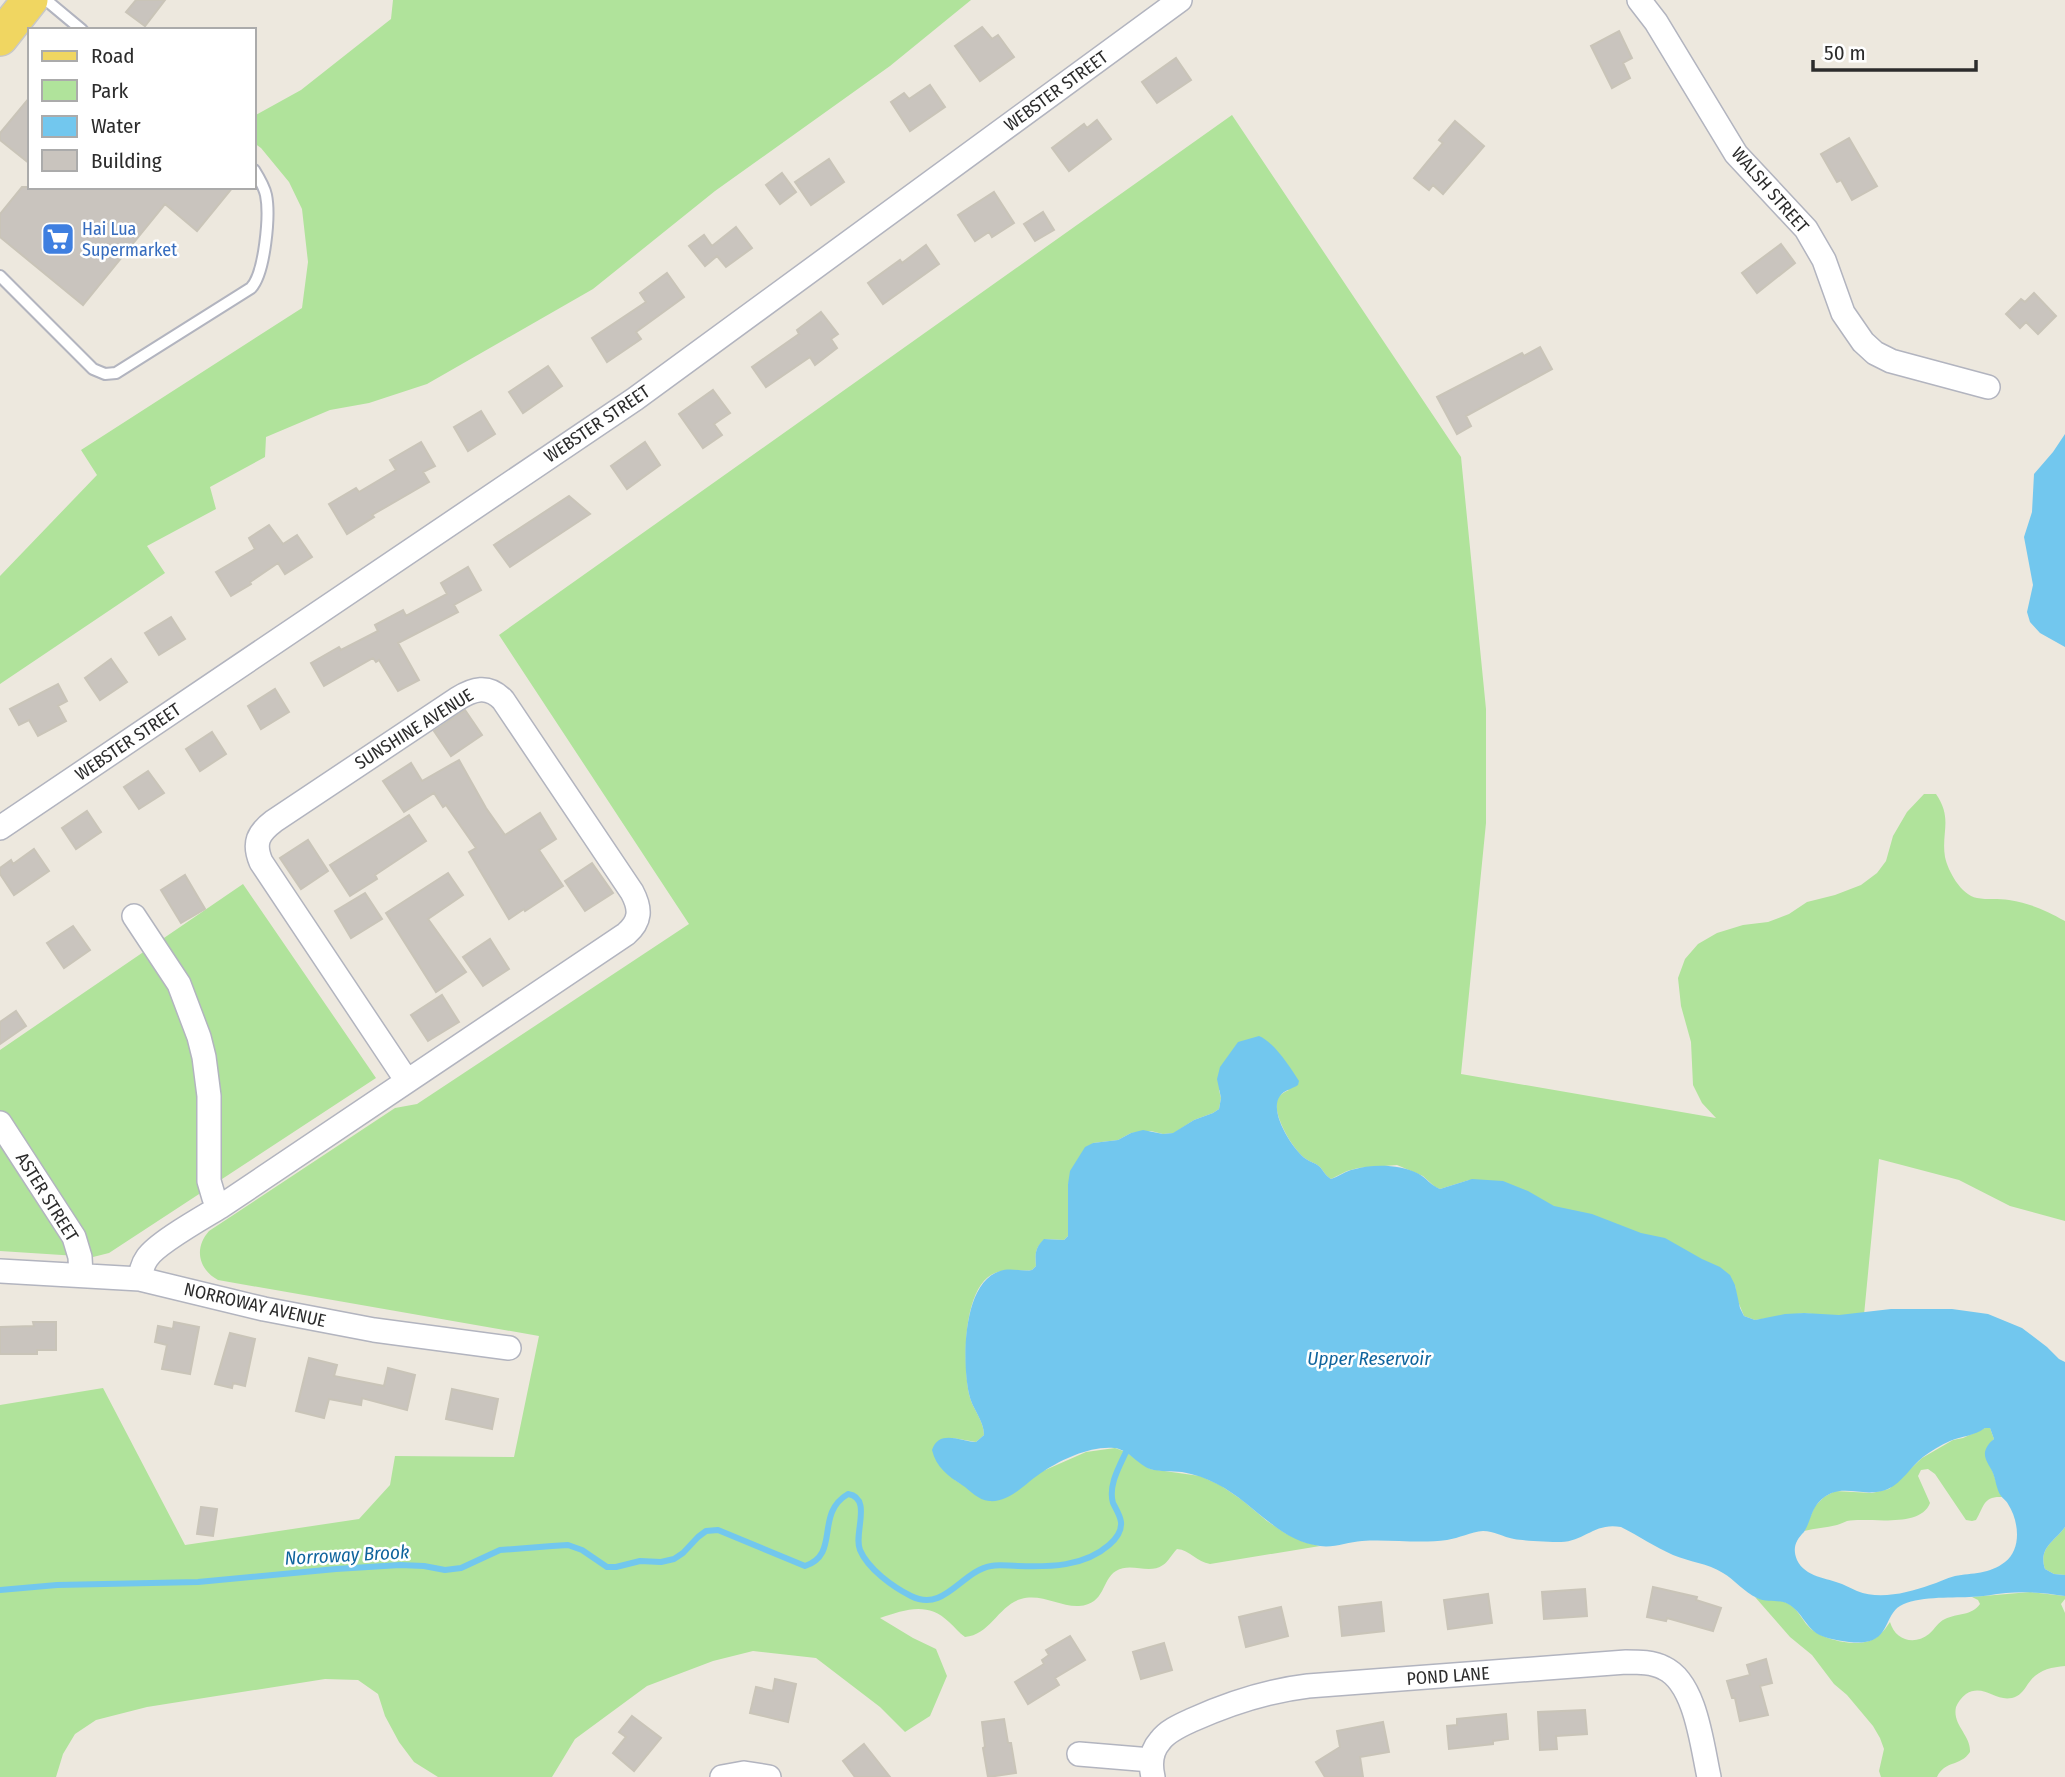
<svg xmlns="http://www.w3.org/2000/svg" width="2065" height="1777" font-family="'Fira Sans Condensed',sans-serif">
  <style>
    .green { fill: #b0e39b }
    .water { fill: #72c7ee; fill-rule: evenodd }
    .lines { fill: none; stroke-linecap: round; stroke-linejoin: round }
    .stream { stroke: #72c7ee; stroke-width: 6 }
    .building { fill: #c9c4be; stroke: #c9c4b8; stroke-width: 2 }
    .lane-casing { stroke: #b2b4bf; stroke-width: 14 }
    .street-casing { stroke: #b2b4bf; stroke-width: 26 }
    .primary-casing { stroke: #c8c8c8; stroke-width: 38 }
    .lane { stroke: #fff; stroke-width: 10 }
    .street { stroke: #fff; stroke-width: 23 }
    .primary { stroke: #f0d661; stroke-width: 35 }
    .labels { text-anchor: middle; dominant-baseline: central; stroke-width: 5; stroke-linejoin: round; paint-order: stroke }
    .street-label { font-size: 18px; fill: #2c2c2c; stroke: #fff }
    .shop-label { font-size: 18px; fill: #366cbe; stroke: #fff; text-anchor: start }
    .water-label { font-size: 19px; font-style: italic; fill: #0f649d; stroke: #fff }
  </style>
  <rect width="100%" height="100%" fill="#ede8de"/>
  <path class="green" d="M393,0H971L890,66L715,191L593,289L427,384L369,403L330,410L266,437L265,457L210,487L216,509L147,546L165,573L0,684V576L97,475L81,450L302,308L308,262L302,209L289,182L261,148L254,143V116L301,90L391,19Z
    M1232,115L1461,457L1486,709V823L1461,1074L1716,1118L1702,1103L1693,1085L1691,1042L1681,1006L1678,978L1685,959L1698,944L1717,933L1743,925L1768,922L1789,914L1807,902L1835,895L1861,885L1877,873L1886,861L1893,836L1907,812L1924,794H1936C1953,819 1941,832 1945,857C1948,871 1961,895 1977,898C1987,900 1999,898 2009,900C2032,904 2045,910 2065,921V1221L2010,1206L1959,1180L1879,1159L1864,1315H1821L1804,1313L1755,1320L1744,1316L1737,1299L1735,1285L1469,1180L1440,1189L1435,1187L1423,1176L1397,1165L1358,1168L1347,1171L1331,1179C1326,1176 1324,1172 1320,1167C1316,1163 1310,1162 1306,1159C1293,1150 1273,1116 1277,1100C1279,1095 1284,1092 1289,1090H1219L1221,1098L1219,1109L1213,1113L1194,1120L1174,1133L1163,1134L1151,1131L1131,1133L1118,1140L1093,1143L1068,1184V1236L1064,1240L1045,1239C1035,1247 1035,1254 1036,1266L1032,1270C1019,1272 1009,1268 995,1273C962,1286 963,1365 969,1394C972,1409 984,1420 984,1435L976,1442L953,1438L955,1480L961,1484L1043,1471L1086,1452L1115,1448L1126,1452L1150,1469L1200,1476L1220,1485L1242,1500L1267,1521L1285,1533L1304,1542L1320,1546L1210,1564C1197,1562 1190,1550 1177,1549C1172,1554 1168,1562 1163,1565C1149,1575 1131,1562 1116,1571C1101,1580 1106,1604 1079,1606C1060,1607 1041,1593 1021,1599C999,1605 990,1635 965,1637C959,1633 955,1627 949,1622C927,1601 905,1610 880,1618L913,1638L936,1649L947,1676L930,1716L905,1732L880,1707L816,1658L753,1651L713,1661L647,1686L575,1739L552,1777H438L414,1762L399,1742L385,1716L378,1694L358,1680L325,1679L147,1707L96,1720L75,1734L63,1754L56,1777H0V1405L103,1388L185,1545L359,1519L390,1485L395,1456L514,1457L539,1336L218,1280C198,1269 194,1248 209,1231L395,1108L417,1104L689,924L499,635Z
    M243,884L376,1078L109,1253L93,1257L0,1251V1050Z
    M1985,1428H1990L1994,1439C1982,1451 1989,1462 1994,1475C1996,1482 1999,1490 2002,1497C1983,1496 1984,1507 1976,1520L1972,1521L1966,1520L1935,1474L1928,1469L1921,1470L1918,1476L1930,1503C1920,1529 1869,1517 1847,1521C1844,1522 1841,1524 1837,1525C1826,1528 1815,1528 1804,1531L1815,1506L1824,1497L1835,1491L1872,1493L1889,1489L1922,1458L1953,1440L1963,1438Z
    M2065,1527V1575L2054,1574L2045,1569C2038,1548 2054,1542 2065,1527Z
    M2030,1592L2065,1596V1599L2061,1604L2065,1613V1666C2052,1667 2039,1670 2031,1680C2026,1686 2023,1693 2017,1696C1998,1706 1985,1682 1966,1694C1961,1698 1958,1702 1956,1707C1952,1725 1971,1735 1970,1752C1960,1767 1945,1760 1937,1777H1881L1879,1771L1884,1749L1880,1738L1873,1726L1847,1695L1834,1684L1812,1655L1790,1637L1755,1597C1765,1601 1777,1598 1787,1603C1798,1608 1801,1619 1809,1627C1819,1638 1850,1646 1865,1642C1877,1640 1884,1631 1890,1622C1895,1640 1914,1646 1929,1634C1935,1629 1938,1622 1945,1619C1957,1613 1972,1616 1980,1604L1978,1600L1972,1597Z"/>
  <path class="water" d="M2065,434V647L2040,633L2030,622L2027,612L2033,585L2024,537L2032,512L2034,474L2053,452Z
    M1259,1036C1274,1042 1290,1067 1299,1081L1298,1085C1292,1089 1284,1090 1280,1096C1268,1111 1293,1150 1306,1159C1310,1162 1316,1163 1320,1167C1324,1172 1326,1176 1331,1179C1338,1177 1344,1172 1351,1170C1372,1164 1398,1164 1417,1173C1426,1177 1431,1186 1440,1189L1472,1179L1503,1181L1528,1191L1554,1206L1592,1214L1641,1233L1665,1238L1702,1259L1720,1267L1730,1275L1735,1285L1740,1308L1744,1316L1755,1320L1785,1314L1804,1313L1839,1315L1891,1309H1952L1988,1314L2022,1328L2047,1347L2059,1359L2065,1362V1527C2054,1542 2038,1548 2045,1569L2054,1574L2065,1575V1596C2046,1593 2026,1591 2006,1593C1994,1594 1982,1597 1969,1597C1950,1598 1917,1596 1900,1606C1885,1615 1889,1639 1865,1642C1855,1644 1832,1640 1822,1636C1806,1630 1803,1612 1788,1604C1779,1599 1767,1603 1757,1598C1744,1592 1735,1580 1723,1573C1708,1563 1689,1562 1673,1555C1655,1547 1639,1536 1621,1527C1595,1522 1585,1541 1561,1542C1548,1542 1527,1541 1514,1539C1503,1537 1494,1531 1483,1531C1471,1532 1459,1538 1447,1540C1419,1544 1390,1539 1362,1541C1348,1542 1334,1548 1320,1546C1278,1541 1253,1502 1217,1484C1206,1478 1194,1474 1182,1472C1172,1471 1160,1472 1150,1469C1137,1464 1128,1449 1114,1448C1090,1446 1063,1459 1044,1471C1027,1481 1011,1503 989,1501C978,1500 971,1491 962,1485C948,1476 936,1467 932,1450C939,1429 960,1441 976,1442L984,1435C984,1420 972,1409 969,1394C962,1362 962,1283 1000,1271C1011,1267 1021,1272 1032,1270L1036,1266C1035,1254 1035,1248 1044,1239L1064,1240L1068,1236V1184L1070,1171L1085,1147L1093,1143L1118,1140L1131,1133L1143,1130L1163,1134L1173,1133L1194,1120L1213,1113L1219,1109L1221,1098L1217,1079L1220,1067L1238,1042ZM1985,1428H1990L1994,1439C1990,1442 1986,1447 1985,1452C1984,1459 1989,1465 1992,1471C1996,1479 1996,1489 2001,1496C2003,1499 2007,1501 2008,1504C2019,1521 2022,1549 2005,1562C1990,1574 1972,1573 1955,1576C1946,1578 1938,1583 1930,1585C1908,1593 1879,1600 1857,1591C1852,1589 1847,1586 1842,1584C1827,1578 1805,1577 1797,1560C1792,1548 1796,1540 1804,1532C1810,1523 1811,1511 1818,1503C1840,1479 1861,1500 1888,1489C1902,1483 1911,1466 1923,1457C1931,1451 1941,1445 1950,1441C1962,1436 1974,1436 1985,1428Z"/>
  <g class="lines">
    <path class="stream" d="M0,1590L57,1585L198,1582L336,1569L400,1565L424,1566L445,1570L461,1568L500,1550L552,1546L568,1545L582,1550L607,1567H616L640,1561L661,1562L674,1559L683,1553L698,1537L706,1531L718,1530L805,1566C841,1554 814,1514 848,1494C873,1498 853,1534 860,1550C868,1569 893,1587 911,1596C945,1613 961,1571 991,1566C999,1564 1009,1566 1018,1566C1049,1567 1084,1567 1109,1545C1116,1539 1122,1532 1121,1522C1120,1515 1116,1509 1113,1503C1108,1486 1119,1467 1126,1452"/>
  </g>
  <path class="building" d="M136,0H165L145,26L126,12Z
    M982,27L992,39L998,35L1014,57L980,81L955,46Z
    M1619,31L1632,58L1623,63L1630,78L1612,88L1591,46Z
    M1176,58L1191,80L1157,103L1142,82Z
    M930,85L945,107L910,131L891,102L904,93L909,99Z
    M30,97V164L0,140V133Z
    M1097,120L1111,139L1069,171L1052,148L1084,124L1087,128Z
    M1455,121L1484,146L1443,194L1433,185L1429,190L1414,178L1443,143L1439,140Z
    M1849,138L1877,186L1852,200L1841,180L1837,182L1821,154Z
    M829,159L844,182L811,205L795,182Z
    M782,173L796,192L780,204L766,185Z
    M22,187H233L197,231L165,204L83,305L0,237V214Z
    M994,192L1014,223L992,237L989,232L975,241L958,215Z
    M1043,212L1054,230L1035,241L1024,224Z
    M736,227L752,248L726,267L717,256L705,266L689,246L704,235L712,246Z
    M1781,244L1795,263L1757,293L1742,273Z
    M926,245L939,264L883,304L868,283L900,260L902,263Z
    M667,273L684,297L636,332L641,339L607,362L592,338L646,302L640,293Z
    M2034,293L2056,316L2038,334L2026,322L2020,328L2006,314L2021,299L2025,302Z
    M821,312L838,334L831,339L837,348L815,365L810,357L766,387L752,367L799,334L797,330Z
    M1540,347L1552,369L1466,416L1471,426L1457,434L1437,397L1522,353L1524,356Z
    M548,366L562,386L523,413L509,392Z
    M713,390L730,413L714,424L722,435L703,448L679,414Z
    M481,411L495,434L468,451L454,427Z
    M421,442L435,466L423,472L429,482L372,515L374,517L347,534L329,504L356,488L359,492L396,470L390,460Z
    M645,442L660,465L627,489L611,466Z
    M569,496L590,514L510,567L494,545Z
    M269,525L283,544L297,535L312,557L285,574L278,563L250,582L251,584L231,596L216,572L255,549L249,538Z
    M468,567L481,590L454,605L458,612L398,643L419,680L398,691L379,660L376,662L373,658L324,686L311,663L339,647L341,650L378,631L375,625L403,610L406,616L447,594L441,583Z
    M171,617L185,639L159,655L145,633Z
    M111,659L127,682L100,700L85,678Z
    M58,684L67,701L58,706L66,721L38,736L29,720L19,725L10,709Z
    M275,689L289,712L261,729L248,706Z
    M465,710L482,735L451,756L434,731Z
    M212,732L226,754L200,771L186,749Z
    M459,760L486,808L505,835L540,813L556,839L539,850L563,886L525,911L524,909L509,919L469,852L476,848L446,805L443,807L434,793L404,812L383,781L411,763L422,781Z
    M148,771L164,793L139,809L124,787Z
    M87,811L101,832L76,849L62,828Z
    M409,815L426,841L375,875L377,879L350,896L330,865Z
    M308,840L328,871L301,889L280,858Z
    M34,849L49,871L14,895L0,874V868L11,860L13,864Z
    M592,863L613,893L585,911L565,881Z
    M448,873L463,895L428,919L466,972L436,992L386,913Z
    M185,875L205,909L181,923L161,890Z
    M365,893L382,919L351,938L335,911Z
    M73,926L90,950L64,968L47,943Z
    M490,939L509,969L483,986L463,957Z
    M442,995L459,1022L428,1041L411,1015Z
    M16,1011L26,1026L0,1044V1022Z
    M33,1322H56V1350H37V1354H0V1327L34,1326Z
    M174,1322L199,1327L190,1374L162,1369L167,1345L155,1342L158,1326L173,1329Z
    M230,1333L255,1339L245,1386L233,1383L232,1388L215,1384Z
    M309,1358L337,1365L334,1376L384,1386L388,1368L415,1375L407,1410L362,1398L361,1405L329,1399L324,1418L296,1411Z
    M452,1389L498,1399L492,1429L446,1419Z
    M201,1507L217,1509L213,1536L197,1534Z
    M1653,1587L1697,1597L1696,1600L1721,1608L1713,1631L1667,1618L1666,1621L1647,1617Z
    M1585,1589L1587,1616L1544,1619L1542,1592Z
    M1488,1594L1492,1623L1448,1629L1444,1600Z
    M1381,1602L1384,1631L1342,1636L1339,1607Z
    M1281,1607L1288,1636L1246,1647L1239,1617Z
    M1070,1636L1085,1660L1055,1678L1059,1685L1028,1704L1015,1682L1044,1664L1042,1660L1049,1655L1046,1650Z
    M1164,1643L1172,1670L1141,1679L1133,1652Z
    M1766,1659L1772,1683L1760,1686L1768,1715L1740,1721L1735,1698H1732L1727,1681L1750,1675L1747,1665Z
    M775,1679L796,1684L788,1722L750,1713L756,1687L773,1691Z
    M1585,1710L1587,1734L1556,1736L1557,1749L1540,1750L1538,1712Z
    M1506,1714L1508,1739L1493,1741V1744L1449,1749L1447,1726L1457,1725V1719Z
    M632,1716L661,1738L634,1771L613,1753L626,1737L619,1732Z
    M1004,1719L1008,1743H1011L1016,1773L988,1777L983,1748L985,1747L982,1722Z
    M1383,1722L1389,1752L1360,1757L1363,1777H1325L1316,1762L1340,1747L1337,1731Z
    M864,1744L890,1777H855L843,1761Z"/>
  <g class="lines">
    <defs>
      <path id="lane" d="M46,0L82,30
        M0,276L93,369L105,374L116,373L251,288C265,273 270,215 266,195C264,186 259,178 254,170"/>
      <path id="street" d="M1639,0L1656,22L1736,154L1806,229L1824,260L1843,313L1863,342L1875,353L1891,361L1988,387
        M0,828L635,399L1180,0
        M134,916L179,984L199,1037L204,1057L209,1096V1181L214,1198L220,1207
        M0,1123L74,1237L80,1257L81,1275
        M0,1271L140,1279L264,1309L374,1330L509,1348
        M140,1279C141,1272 142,1265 147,1258C157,1243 202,1218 220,1207L626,934C641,921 641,909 632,892L503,700C488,684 473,689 457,699L274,821C258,833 253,843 261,862L407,1081
        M1079,1754L1151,1760
        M722,1777L744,1773L769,1777
        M1153,1777C1150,1764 1151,1751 1160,1741C1167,1731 1181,1725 1192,1720C1230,1703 1266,1691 1308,1686L1626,1662C1639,1662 1653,1662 1664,1668C1696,1683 1702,1746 1709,1777"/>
      <path id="primary" d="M0,38L30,0"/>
    </defs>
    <use href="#lane" class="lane-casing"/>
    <use href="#street" class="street-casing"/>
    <use href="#primary" class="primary-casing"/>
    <use href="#lane" class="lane"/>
    <use href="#street" class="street"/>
    <use href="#primary" class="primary"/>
  </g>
  <defs>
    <symbol id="supermarket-square" viewBox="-11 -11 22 22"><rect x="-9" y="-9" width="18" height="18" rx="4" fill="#3f7fe0" stroke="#fff"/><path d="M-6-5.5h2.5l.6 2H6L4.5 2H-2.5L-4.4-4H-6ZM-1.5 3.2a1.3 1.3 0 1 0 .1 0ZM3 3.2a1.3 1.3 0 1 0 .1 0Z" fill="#fff"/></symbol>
  </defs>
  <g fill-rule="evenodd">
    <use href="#supermarket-square" x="39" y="220" width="38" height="38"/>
  </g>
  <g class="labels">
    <g class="street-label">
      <text transform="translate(1056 91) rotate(-36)">WEBSTER STREET</text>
      <text transform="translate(1770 190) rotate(49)">WALSH STREET</text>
      <text transform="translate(597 424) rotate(-34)">WEBSTER STREET</text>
      <text transform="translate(414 729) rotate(-32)">SUNSHINE AVENUE</text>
      <text transform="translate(128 742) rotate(-34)">WEBSTER STREET</text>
      <text transform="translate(47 1197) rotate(58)">ASTER STREET</text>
      <text transform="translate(255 1305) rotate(13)">NORROWAY AVENUE</text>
      <text transform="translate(1448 1676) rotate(-4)">POND LANE</text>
    </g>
    <g class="shop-label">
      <text x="82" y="229">Hai Lua<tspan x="82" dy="21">Supermarket</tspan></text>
    </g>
    <g class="water-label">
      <text x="1369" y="1358">Upper Reservoir</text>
      <text transform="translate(347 1555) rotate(-3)">Norroway Brook</text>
    </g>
  </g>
  <rect x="28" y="28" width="228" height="161" fill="#ffffff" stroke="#ababab" stroke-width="2"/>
  <rect x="42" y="51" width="35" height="10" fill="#f0d661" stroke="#ababab" stroke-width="2"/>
  <text x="91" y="63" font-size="21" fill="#2c2c2c">Road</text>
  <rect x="42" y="80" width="35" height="21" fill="#b0e39b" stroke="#ababab" stroke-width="2"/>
  <text x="91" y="98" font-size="21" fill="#2c2c2c">Park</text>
  <rect x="42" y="116" width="35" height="21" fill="#72c7ee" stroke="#ababab" stroke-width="2"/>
  <text x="91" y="133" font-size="21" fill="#2c2c2c">Water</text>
  <rect x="42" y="150" width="35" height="21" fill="#c9c4be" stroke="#ababab" stroke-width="2"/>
  <text x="91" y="168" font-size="21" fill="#2c2c2c">Building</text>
  <path d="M1813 60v10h163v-10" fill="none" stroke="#2c2c2c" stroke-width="3.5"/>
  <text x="1824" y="60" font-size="21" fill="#2c2c2c" stroke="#ffffff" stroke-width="5" paint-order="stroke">50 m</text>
</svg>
